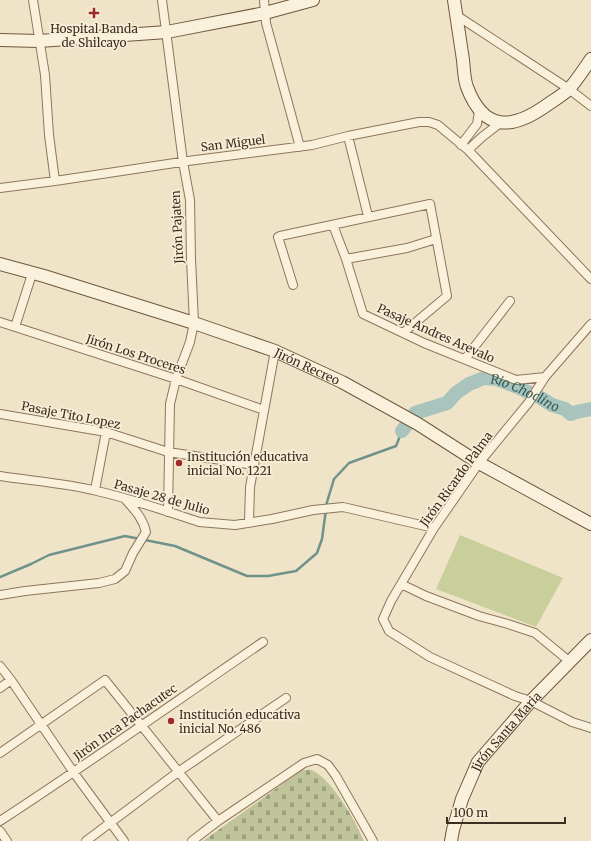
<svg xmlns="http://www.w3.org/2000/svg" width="591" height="841" font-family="Merriweather,serif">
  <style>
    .cemetery { fill: url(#cemetery-stones) }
    .park { fill: #c9cf9b }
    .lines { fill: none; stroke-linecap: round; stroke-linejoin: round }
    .stream { stroke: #6f938a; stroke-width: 2.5 }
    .river { stroke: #a9c4bc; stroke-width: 14 }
    .street-casing { stroke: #8d765c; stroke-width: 10 }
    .secondary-casing { stroke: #6f573f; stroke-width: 14 }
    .street { stroke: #faf1dc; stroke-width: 8 }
    .secondary { stroke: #faf1dc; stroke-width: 12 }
    .poi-dot { fill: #9e2a2b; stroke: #f7eed8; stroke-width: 1.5 }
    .labels { text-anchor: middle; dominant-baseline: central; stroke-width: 3.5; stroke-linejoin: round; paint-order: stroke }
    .poi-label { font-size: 12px; fill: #3d2e20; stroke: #f7eed8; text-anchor: start }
    .street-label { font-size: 12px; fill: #3d2e20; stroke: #f7eed8 }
    .water-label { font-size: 13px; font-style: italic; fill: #2f5d5a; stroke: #f7eed8 }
  </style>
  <defs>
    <pattern id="cemetery-stones" width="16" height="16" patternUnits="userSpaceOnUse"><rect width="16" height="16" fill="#bfc49a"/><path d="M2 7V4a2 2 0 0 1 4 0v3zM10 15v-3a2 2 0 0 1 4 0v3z" fill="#9ca07d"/></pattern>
  </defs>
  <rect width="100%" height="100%" fill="#f0e4c8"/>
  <path class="cemetery" d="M302,770C306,770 311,769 314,771C334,783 355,820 364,841H203Z"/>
  <path class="park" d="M460,535L563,578L536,627L436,589Z"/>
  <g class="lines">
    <path class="stream" d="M0,577L31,564L49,555L125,536L175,546L247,576H268L296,571L317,553L322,539L327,502L334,479L349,463L396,446L402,431"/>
    <path class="river" id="s1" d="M402,431L415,413L447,403L456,393L469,384L484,378L496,379L515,386L541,398L552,405L565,409L571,414L576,412L591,409"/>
    <defs>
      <path id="street" d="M33,0L45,75L49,135L55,181
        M162,0L183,162L190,200L191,259L194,323L190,342L176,379L170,404L168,512
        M264,0L266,23L300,147
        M456,15L569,89L591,106
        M348,136L368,216
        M461,145L477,124L479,111
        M468,150L482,137L500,123
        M0,188L55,181L188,161L312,145L348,136L419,122H429L438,125L468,150L591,279
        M333,225L346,259L363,314L424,343L516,380L545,377
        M346,259L407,248L436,239
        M293,285L278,237L280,236L430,204L447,296L403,333
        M0,322L176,379L264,410
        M591,324L545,377L529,402L479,463L434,528L391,601L383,619L389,631L430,657L515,696L531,701L572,722L591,728
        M15,327L32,274
        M465,359L510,301
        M0,414L106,432L168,452L254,465
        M0,476C32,481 65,483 97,491C132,499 166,511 199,522L235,525L272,519L313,510L343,507L434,528
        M95,490L106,432
        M249,522L250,487L275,351
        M401,584L426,596L479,616L508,624L535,633L569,661
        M0,595L25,591L99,583L115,579L125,571L133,553L146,532C143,518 134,509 124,498
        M0,666L11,680L74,773L124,841
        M0,688L11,680
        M0,753L105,680L218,821
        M0,821C89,763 175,702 263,642
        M0,831L7,841
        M86,841L178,772L286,698
        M192,841L218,821L304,763L317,759L328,765L336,776L373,841"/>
      <g id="secondary">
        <path d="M454,0C457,20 460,40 463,60C464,69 464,79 467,87C484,132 512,130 547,105C554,100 563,95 569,89C577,80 584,69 591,59"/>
        <path d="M0,40L39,41L167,32L265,13L313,0"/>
        <path id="s2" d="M0,264L44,276L194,323L275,351L342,382L418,424L479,463L591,524"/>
        <path id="s3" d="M451,841L453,830L462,799L478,762L531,701L591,640"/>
      </g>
    </defs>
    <use href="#street" class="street-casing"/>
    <use href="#secondary" class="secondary-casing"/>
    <use href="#street" class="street"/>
    <use href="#secondary" class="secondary"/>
  </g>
  <g class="poi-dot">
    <path d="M92 7h4v4h4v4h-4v4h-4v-4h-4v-4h4z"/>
    <circle cx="179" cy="463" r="4"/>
    <circle cx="171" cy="721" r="4"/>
  </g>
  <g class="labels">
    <g class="poi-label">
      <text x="94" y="28" text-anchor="middle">Hospital Banda<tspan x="94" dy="14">de Shilcayo</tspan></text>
      <text x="187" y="456">Institución educativa<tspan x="187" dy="14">inicial No. 1221</tspan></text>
      <text x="179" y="714">Institución educativa<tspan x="179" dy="14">inicial No. 486</tspan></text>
    </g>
    <g class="street-label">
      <text transform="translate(233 143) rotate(-7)">San Miguel</text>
      <text transform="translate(177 227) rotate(-93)">Jirón Pajaten</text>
      <text transform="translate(436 333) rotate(24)">Pasaje Andres Arevalo</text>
      <text transform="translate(136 354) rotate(18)">Jirón Los Proceres</text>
      <text stroke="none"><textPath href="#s2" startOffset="324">Jirón Recreo</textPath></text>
      <text transform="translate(71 415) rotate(11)">Pasaje Tito Lopez</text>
      <text transform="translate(456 479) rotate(-54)">Jirón Ricardo Palma</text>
      <text transform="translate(162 497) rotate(16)">Pasaje 28 de Julio</text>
      <text transform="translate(125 722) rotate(-35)">Jirón Inca Pachacutec</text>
      <text stroke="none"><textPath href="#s3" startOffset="125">Jirón Santa Maria</textPath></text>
    </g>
    <g class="water-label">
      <text stroke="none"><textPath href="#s1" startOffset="145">Rio Choclino</textPath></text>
    </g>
  </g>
  <path d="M447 817v6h118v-6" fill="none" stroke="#3d2e20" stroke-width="2"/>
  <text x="453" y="817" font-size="12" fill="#3d2e20" stroke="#f7eed8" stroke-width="3" paint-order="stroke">100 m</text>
</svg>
